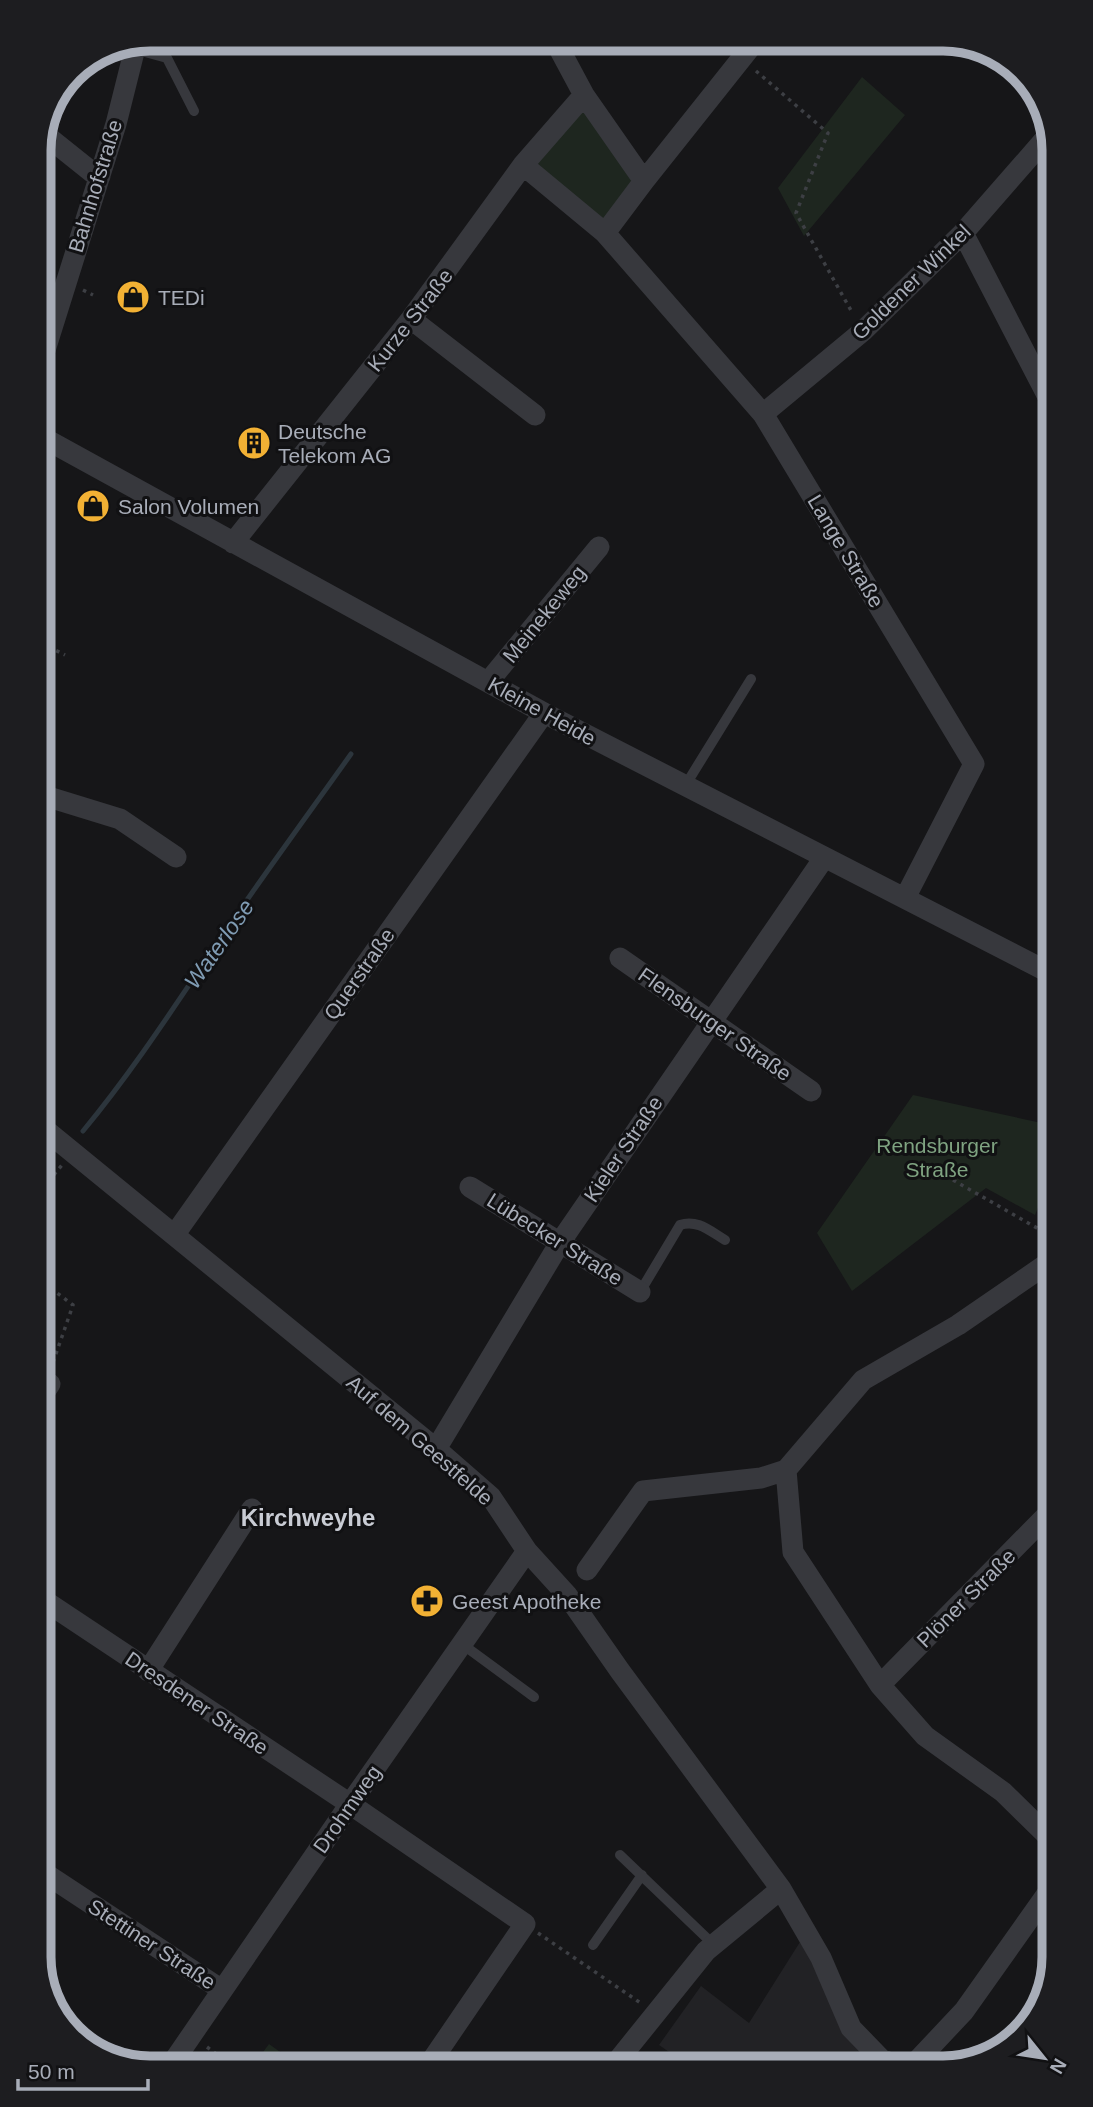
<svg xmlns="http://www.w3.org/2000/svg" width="1093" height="2107" font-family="Arial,sans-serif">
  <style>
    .built { fill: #222225 }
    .green { fill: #1e261f }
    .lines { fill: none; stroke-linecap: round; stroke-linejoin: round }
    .stream { stroke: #2c353c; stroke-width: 5 }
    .path { stroke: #3d3f44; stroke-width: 3.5; stroke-dasharray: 3.5 5; stroke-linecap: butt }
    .service { stroke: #37383d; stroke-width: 10 }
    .minor { stroke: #37383d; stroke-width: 21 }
    .labels { text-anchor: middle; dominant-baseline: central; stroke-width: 6; stroke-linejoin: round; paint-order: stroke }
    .street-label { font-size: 21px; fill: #a8adb8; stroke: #111113 }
    .poi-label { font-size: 21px; fill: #a8adb8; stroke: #111113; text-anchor: start }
    .park-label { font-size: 21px; fill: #7fa381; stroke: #111113 }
    .water-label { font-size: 23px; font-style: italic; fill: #7f9bb3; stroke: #111113 }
    .quarter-label { font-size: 24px; font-weight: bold; fill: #c9ccd4; stroke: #111113 }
    .rim { fill: none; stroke: #a8adb8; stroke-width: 9 }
  </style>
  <rect width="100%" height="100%" fill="#161618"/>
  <path class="built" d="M800,1942L872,2057L864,2061L685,2063L659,2045L701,1986L749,2023Z"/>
  <path class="green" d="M862,77L905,115L804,236L778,188Z
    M584,99L641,181L605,228L527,165Z
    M913,1095L1051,1125V1177L1035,1215L986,1188L852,1291L817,1233Z
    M269,2044L301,2067H252Z"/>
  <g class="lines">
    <path class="stream" d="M83,1131C141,1061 188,985 240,910C276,858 314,806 351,754"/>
    <path class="path" d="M756,71L828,133L796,213L853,314
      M83,290L93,295
      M41,643L65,655
      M953,1180L1051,1236
      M43,1188L62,1165
      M44,1283L73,1305L51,1368
      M538,1933L642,2004
      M207,2047L234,2067"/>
    <path class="service" d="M134,49L167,58L194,111
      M685,786L751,679
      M640,1292L680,1225C697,1219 710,1231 725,1240
      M462,1644L534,1697
      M620,1855L714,1945
      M593,1945L642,1875"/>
    <path class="minor" d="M554,39L584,95L644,181L605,233
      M43,133L93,173L100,176
      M523,165L605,233L763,414L974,764L905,898
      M644,181L757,39
      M963,233L1047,395
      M411,319L535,415
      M40,366L116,124L136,44
      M763,414L863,331L963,233L1046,138
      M40,436L544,713L1050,973
      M233,543L411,319L523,165L584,95
      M489,681L599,547
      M42,795L120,819L176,857
      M620,958L811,1091
      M43,1128L436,1449L491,1497L527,1551L567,1595L620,1671L781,1889L821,1958L851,2028L881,2059L886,2061
      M470,1187L640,1292
      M175,1234L544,713
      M1051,1261L958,1325L863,1380L786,1470L793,1552L880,1685L925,1736L1003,1792L1054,1842
      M44,1393L50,1384
      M436,1449L561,1241L824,858
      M587,1570L643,1491L761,1478L786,1470
      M45,1601L350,1804L525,1924L428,2066
      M148,1671L252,1509
      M880,1685L1052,1510
      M46,1874L222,1990
      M917,2061L964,2011L1054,1884
      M615,2064L706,1951L781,1889
      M169,2068L350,1804L527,1551"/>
  </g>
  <defs>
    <symbol id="shop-disc" viewBox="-11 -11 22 22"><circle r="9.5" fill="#f2b134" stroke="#111113"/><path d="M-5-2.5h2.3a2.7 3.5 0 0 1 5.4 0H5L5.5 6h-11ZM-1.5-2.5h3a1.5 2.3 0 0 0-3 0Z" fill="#111"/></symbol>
    <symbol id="building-disc" viewBox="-11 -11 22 22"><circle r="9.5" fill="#f2b134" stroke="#111113"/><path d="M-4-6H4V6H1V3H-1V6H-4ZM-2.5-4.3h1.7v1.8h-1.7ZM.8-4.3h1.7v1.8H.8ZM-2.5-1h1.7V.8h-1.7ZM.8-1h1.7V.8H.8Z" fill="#111"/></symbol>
    <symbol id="pharmacy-disc" viewBox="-11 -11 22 22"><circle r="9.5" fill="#f2b134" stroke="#111113"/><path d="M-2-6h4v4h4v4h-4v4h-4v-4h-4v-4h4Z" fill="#111"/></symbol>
  </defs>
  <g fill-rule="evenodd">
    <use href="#shop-disc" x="114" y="278" width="38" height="38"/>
    <use href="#building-disc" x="235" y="424" width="38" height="38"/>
    <use href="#shop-disc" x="74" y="487" width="38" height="38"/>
    <use href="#pharmacy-disc" x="408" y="1582" width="38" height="38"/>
  </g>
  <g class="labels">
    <g class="street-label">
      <text transform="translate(95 186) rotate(-73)">Bahnhofstraße</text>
      <text transform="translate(911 282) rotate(-44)">Goldener Winkel</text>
      <text transform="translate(410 320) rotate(-52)">Kurze Straße</text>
      <text transform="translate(846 551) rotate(59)">Lange Straße</text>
      <text transform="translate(544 614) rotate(-51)">Meinekeweg</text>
      <text transform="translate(542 711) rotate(29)">Kleine Heide</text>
      <text transform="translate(359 974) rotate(-55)">Querstraße</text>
      <text transform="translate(715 1024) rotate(35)">Flensburger Straße</text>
      <text transform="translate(623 1149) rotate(-56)">Kieler Straße</text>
      <text transform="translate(555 1239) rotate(32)">Lübecker Straße</text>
      <text transform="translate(420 1440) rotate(41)">Auf dem Geestfelde</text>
      <text transform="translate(966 1598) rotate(-45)">Plöner Straße</text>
      <text transform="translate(197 1703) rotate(34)">Dresdener Straße</text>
      <text transform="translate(347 1809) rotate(-55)">Drohmweg</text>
      <text transform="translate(152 1944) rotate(33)">Stettiner Straße</text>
    </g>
    <g class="poi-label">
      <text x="158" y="297">TEDi</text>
      <text x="278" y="431">Deutsche<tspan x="278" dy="24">Telekom AG</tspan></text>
      <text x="118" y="506">Salon Volumen</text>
      <text x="452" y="1601">Geest Apotheke</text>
    </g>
    <g class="park-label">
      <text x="937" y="1145">Rendsburger<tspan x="937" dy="24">Straße</tspan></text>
    </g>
    <g class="water-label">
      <text transform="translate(219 944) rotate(-55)">Waterlose</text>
    </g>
    <g class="quarter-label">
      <text x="308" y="1517">Kirchweyhe</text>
    </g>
  </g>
  <path d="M0 0H1093V2107H0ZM150 51H943A99 99 0 0 1 1042 150V1957A99 99 0 0 1 943 2056H150A99 99 0 0 1 51 1957V150A99 99 0 0 1 150 51Z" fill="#1d1d20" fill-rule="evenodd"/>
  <path class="rim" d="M150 51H943A99 99 0 0 1 1042 150V1957A99 99 0 0 1 943 2056H150A99 99 0 0 1 51 1957V150A99 99 0 0 1 150 51Z"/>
  <g transform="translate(1044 2058) rotate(120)" stroke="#111113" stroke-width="5" paint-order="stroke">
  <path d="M0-5L12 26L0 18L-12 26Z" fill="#a8adb8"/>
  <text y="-10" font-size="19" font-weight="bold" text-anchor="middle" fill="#a8adb8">N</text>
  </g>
  <path d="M18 2079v10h130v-10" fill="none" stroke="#a8adb8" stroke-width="3.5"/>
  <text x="28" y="2079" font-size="21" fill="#a8adb8" stroke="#111113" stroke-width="5" paint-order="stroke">50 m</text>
</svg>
